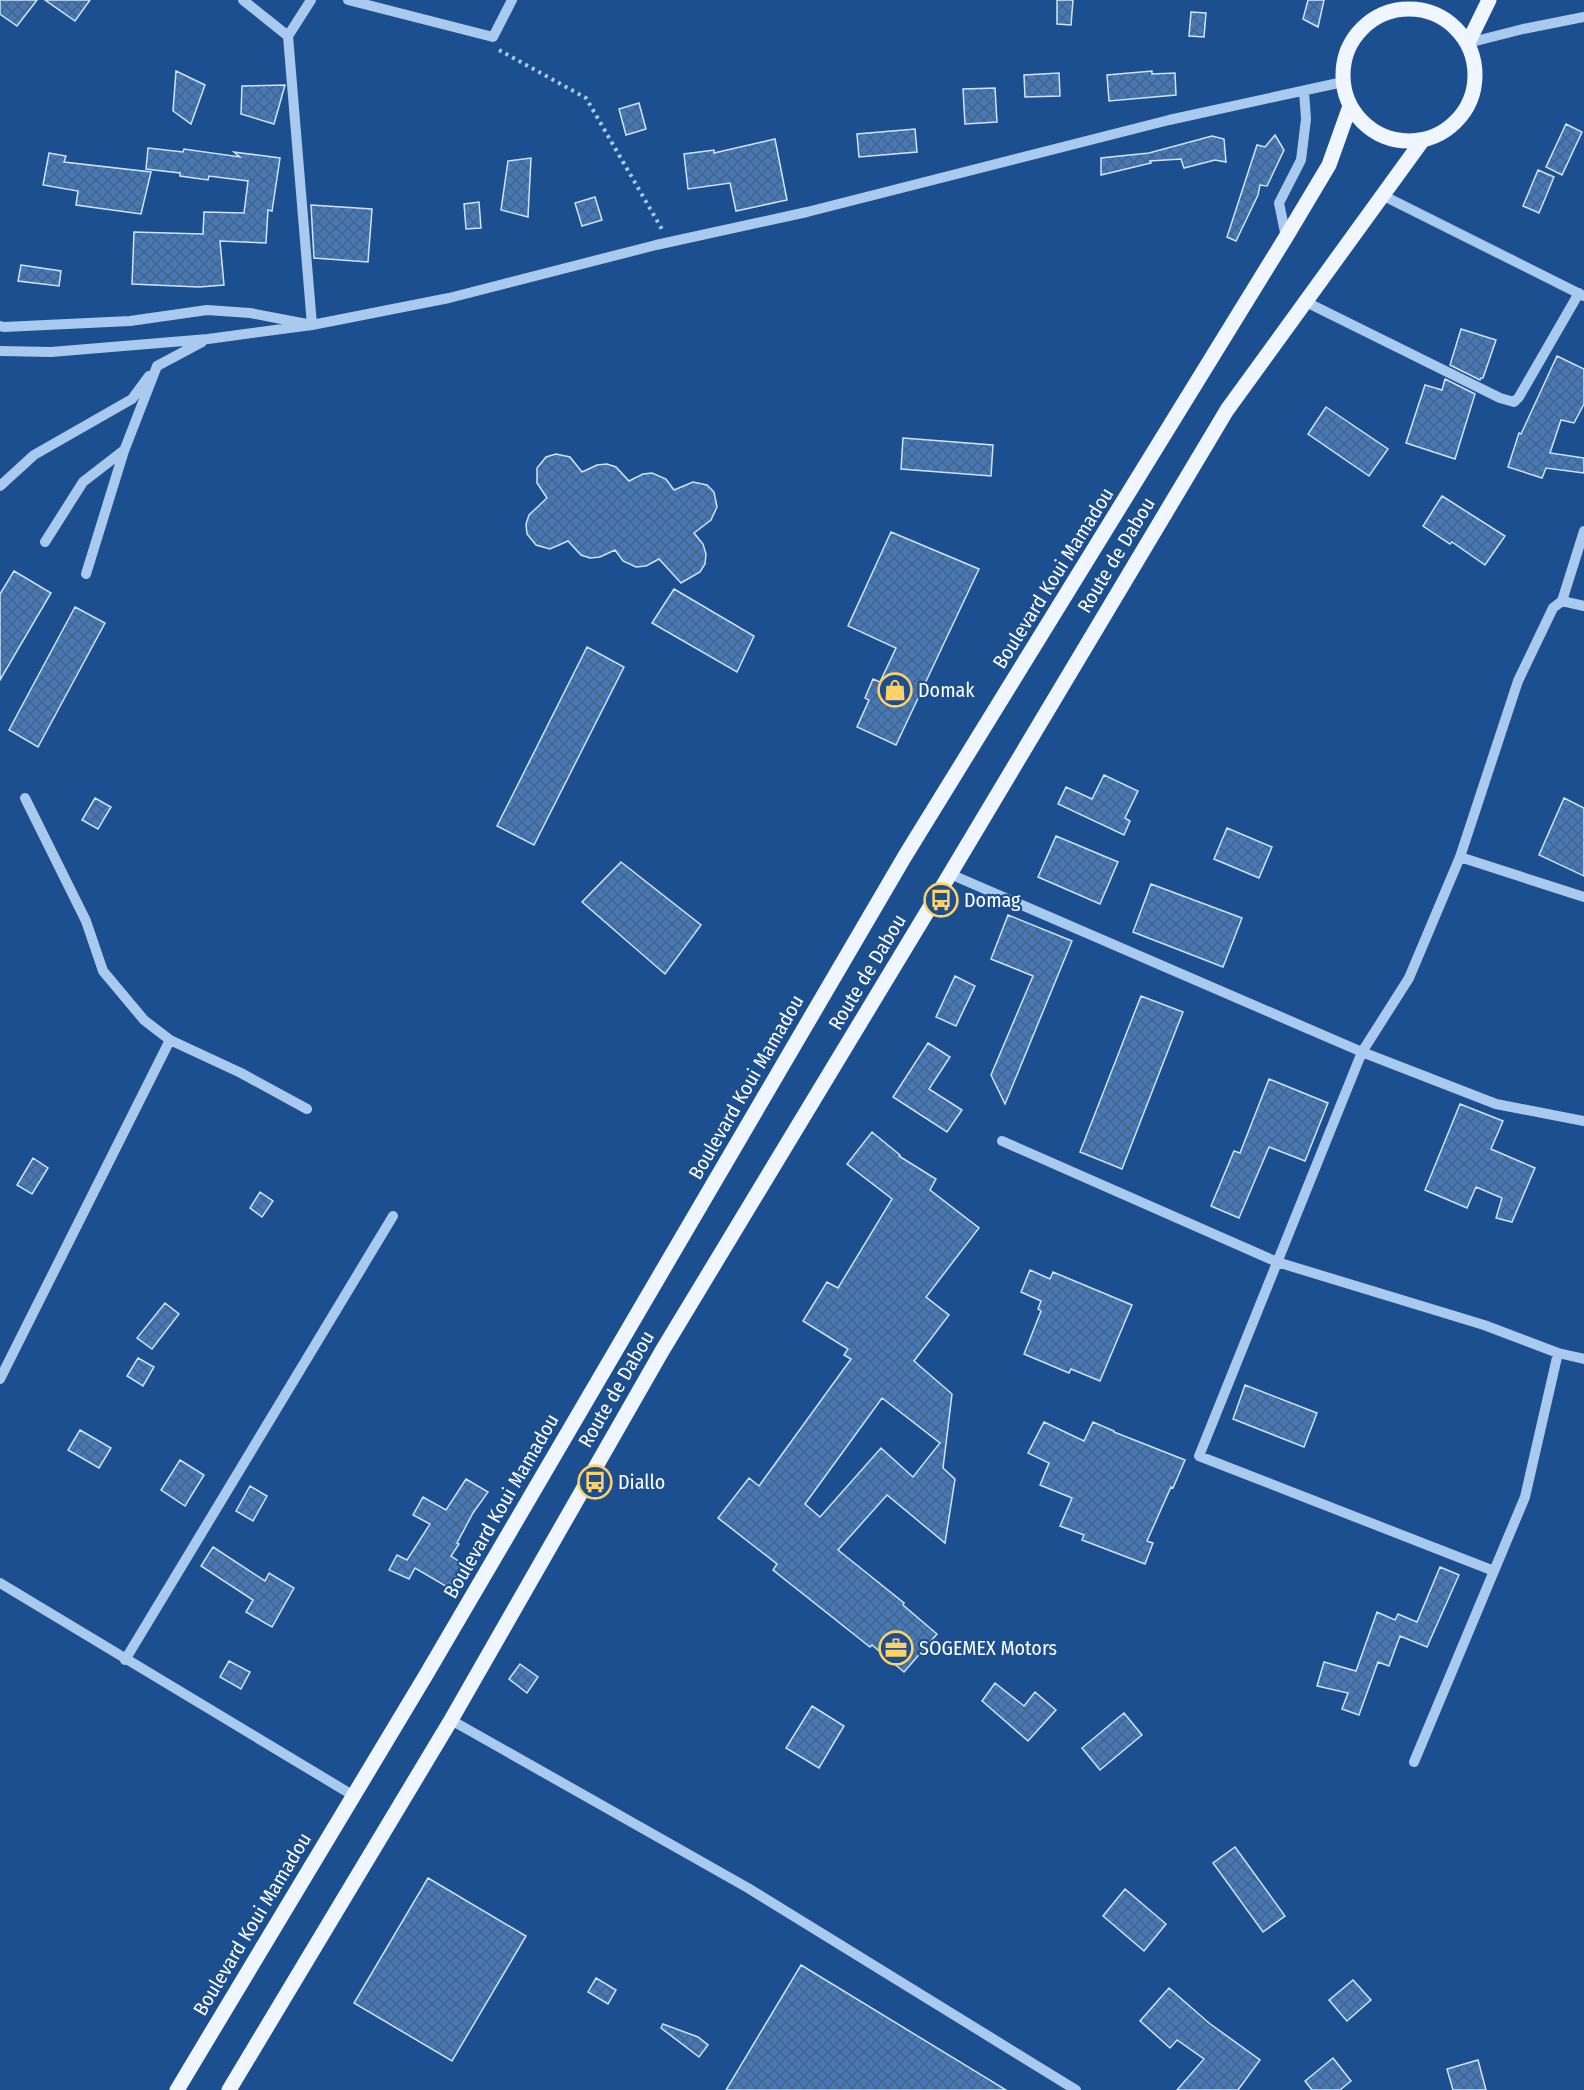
<svg xmlns="http://www.w3.org/2000/svg" width="1584" height="2090" font-family="'Fira Sans Condensed',sans-serif">
  <style>
    .building { fill: url(#building-cross-hatch); stroke: #cfe3fa; stroke-width: 1.5; fill-rule: evenodd }
    .lines { fill: none; stroke-linecap: round; stroke-linejoin: round }
    .path { stroke: #a9c9ee; stroke-width: 4; stroke-dasharray: 3 4.5; stroke-linecap: butt }
    .minor { stroke: #a9c9ee; stroke-width: 10 }
    .major { stroke: #f0f6ff; stroke-width: 15 }
    .labels { text-anchor: middle; dominant-baseline: central; stroke-width: 4.5; stroke-linejoin: round; paint-order: stroke }
    .street-label { font-size: 20px; fill: #fff; stroke: #1b4f8f }
    .poi-label { font-size: 20px; fill: #fff; stroke: #1b4f8f; text-anchor: start }
  </style>
  <defs>
    <pattern id="building-cross-hatch" width="8" height="8" patternUnits="userSpaceOnUse" patternTransform="scale(1.5)"><rect width="8" height="8" fill="#4478b7"/><path d="M0 0l8 8M0 8l8-8" fill="none" stroke="#486282"/></pattern>
  </defs>
  <rect width="100%" height="100%" fill="#1b4f8f"/>
  <path class="building" d="M0,0H37L17,26L0,14Z
    M45,0H90L75,21Z
    M1057,0H1073L1071,25L1057,24Z
    M1308,0H1324L1318,27L1303,19Z
    M1191,12L1206,13L1204,37L1189,36Z
    M176,71L205,85L191,124L173,111Z
    M1152,71V74L1175,73L1176,95L1109,101L1107,75Z
    M1059,73L1060,96L1025,97L1024,75Z
    M285,85L274,124L241,114L242,86Z
    M995,88L997,122L965,124L963,89Z
    M639,103L646,129L626,135L619,109Z
    M1566,124L1582,132L1562,175L1546,167Z
    M915,129L917,152L859,157L857,134Z
    M1275,135L1284,150L1267,186L1260,185L1258,195L1236,241L1227,237L1257,145L1265,147Z
    M1212,136L1224,139L1226,162L1215,160L1184,168L1181,159L1150,161L1151,163L1101,175V158L1149,153Z
    M775,139L787,200L736,211L730,183L688,189L684,154L714,150V153Z
    M148,148L183,152L184,149L240,157L234,152L280,158L272,211L268,210L266,243L220,241L224,285L199,287L132,284L134,232L203,234L204,212L244,213L248,181L209,176L208,180L180,176V173L146,169Z
    M49,153L66,156L64,162L151,172L141,214L76,205L78,191L43,185Z
    M531,158L528,217L501,210L508,161Z
    M1538,170L1554,177L1539,213L1523,206Z
    M595,197L602,220L582,226L575,203Z
    M479,202L481,228L466,229L464,204Z
    M311,205L372,209L368,262L314,258Z
    M21,265L61,271L59,286L18,281Z
    M1461,329L1496,340L1483,378H1481L1480,380L1450,365Z
    M1557,356L1584,369V404L1574,423L1561,420L1550,453L1584,458V473L1546,468L1542,478L1508,467L1519,433L1521,434Z
    M1445,379L1475,394L1455,459L1406,443L1425,385L1442,390Z
    M1326,407L1388,449L1369,476L1308,434Z
    M903,438L993,445L991,476L901,469Z
    M556,454L570,457L582,472L597,465L607,464L616,467L629,481L643,474L652,473L666,479L674,490L693,482L707,485L714,492L717,507L711,520L694,533L703,544L706,554L705,564L700,572L681,583L659,559L646,566L636,567L623,561L615,550L600,557L590,558L581,555L568,541L550,549L536,545L527,534L526,524L529,515L547,498L537,483V468L546,457Z
    M1442,496L1505,536L1485,565L1452,542L1450,544L1423,526Z
    M891,532L979,569L896,745L857,727L869,700L865,698L873,679L880,682L896,648L848,626Z
    M14,571L51,593L0,680V594Z
    M674,589L754,636L737,672L652,623Z
    M75,607L105,623L38,747L9,730Z
    M587,647L624,667L534,845L497,826Z
    M1104,775L1138,791L1125,818L1130,821L1124,835L1058,804L1066,787L1092,799Z
    M95,798L111,807L98,829L82,820Z
    M1564,798L1584,808V876L1539,855Z
    M1227,828L1272,847L1259,878L1214,859Z
    M1056,836L1118,862L1100,904L1038,877Z
    M621,862L701,925L665,974L582,902Z
    M1151,884L1242,918L1223,967L1133,932Z
    M1008,915L1072,941L1005,1104L991,1075L1033,976L991,959Z
    M955,976L975,986L956,1026L936,1017Z
    M1141,996L1183,1012L1122,1169L1080,1152Z
    M928,1043L950,1057L929,1089L962,1110L947,1132L893,1097Z
    M1269,1079L1328,1103L1305,1161L1269,1147L1239,1218L1211,1206L1234,1151L1240,1153Z
    M1460,1104L1503,1121L1491,1149L1535,1168L1512,1222L1496,1218L1502,1198L1476,1187L1467,1208L1425,1190Z
    M872,1132L900,1155L899,1156L936,1179L930,1190L979,1228L926,1297L949,1315L914,1361L952,1394L943,1468L955,1479L945,1543L887,1495L838,1550L904,1603L903,1605L937,1634L904,1672L872,1645L870,1647L773,1570L777,1564L718,1518L749,1478L759,1486L851,1359L844,1355L848,1349L803,1321L827,1282L838,1288L892,1199L847,1164ZM882,1398L940,1443L913,1477L881,1448L820,1517L805,1504Z
    M33,1158L48,1168L32,1194L17,1185Z
    M260,1192L273,1201L262,1217L250,1208Z
    M1030,1270L1050,1279L1053,1272L1132,1305L1100,1381L1071,1369L1069,1373L1024,1354L1041,1311L1038,1309L1041,1301L1021,1292Z
    M165,1303L179,1314L152,1349L137,1338Z
    M138,1358L154,1367L143,1386L127,1376Z
    M1245,1385L1317,1413L1304,1447L1233,1419Z
    M1044,1422L1084,1441L1093,1422L1114,1431V1432L1185,1460L1173,1488L1171,1487L1147,1541L1153,1543L1145,1564L1082,1540L1084,1535L1060,1526L1072,1498L1040,1485L1049,1463L1028,1453Z
    M80,1430L111,1448L99,1468L68,1450Z
    M180,1460L204,1475L185,1506L161,1490Z
    M466,1479L488,1492L473,1513L457,1543L459,1544L451,1556L463,1564L449,1588L415,1568L409,1579L389,1570L397,1555L407,1560L430,1524L413,1515L423,1497L446,1510Z
    M250,1486L267,1496L253,1521L236,1511Z
    M213,1547L265,1581L269,1573L294,1588L272,1627L246,1612L253,1600L201,1566Z
    M1440,1567L1459,1575L1427,1647L1400,1636L1389,1666L1378,1662L1359,1715L1342,1709L1348,1693L1317,1686L1324,1662L1356,1671L1377,1612L1395,1620L1398,1614L1417,1622Z
    M229,1661L250,1672L241,1689L220,1677Z
    M520,1664L538,1677L527,1693L509,1679Z
    M995,1683L1024,1706L1035,1692L1056,1710L1028,1741L982,1701Z
    M812,1706L844,1726L819,1768L786,1748Z
    M1124,1713L1142,1735L1100,1770L1082,1748Z
    M1235,1847L1285,1916L1263,1932L1213,1863Z
    M428,1878L526,1936L452,2061L354,2003Z
    M1125,1889L1166,1924L1144,1951L1103,1916Z
    M801,1965L1006,2090H726Z
    M596,1978L616,1990L608,2004L588,1992Z
    M1353,1980L1371,2000L1347,2021L1329,2000Z
    M1169,1988L1209,2023L1260,2060L1238,2090H1177L1204,2059L1177,2040L1170,2048L1140,2021Z
    M663,2024L698,2037L708,2045L699,2057L661,2028Z
    M1333,2058L1351,2081L1340,2090H1312L1305,2081Z
    M1478,2060L1486,2090H1453L1447,2069Z"/>
  <g class="lines">
    <path class="path" d="M499,50L586,98L663,231"/>
    <path class="minor" d="M348,0L493,37L512,0
      M288,36L311,0
      M1468,43L1523,29L1584,17
      M1384,196L1584,296
      M1286,237L1279,203L1301,160L1306,119L1304,91
      M1306,302L1500,398L1514,402L1519,397L1579,293
      M0,326L4,327L130,321L207,310L250,313L312,325L288,36L243,0
      M0,351L51,352L208,339L312,325L449,298L656,245L807,212L1169,120L1343,82
      M0,486L34,455L132,399L149,376
      M45,542L83,482L123,451
      M86,574L124,451L157,366L202,342
      M1562,601L1584,531
      M1460,857L1584,897
      M950,874L1362,1052L1496,1104L1584,1121
      M170,1040L241,1073L307,1109
      M1002,1141L1277,1262L1484,1325L1558,1353L1584,1359
      M0,1379L170,1040L144,1020L103,971L86,921L25,798
      M1494,1571L1199,1456L1362,1052L1409,978L1460,857L1518,681L1553,608L1562,601L1584,606
      M0,1583L354,1796
      M125,1660L393,1216
      M451,1720L748,1888L1076,2090
      M1414,1762L1525,1497L1558,1353"/>
    <path class="major" d="M1343 75a66 66 0 1 1 132 0a66 66 0 1 1-132 0Z
      M1468,43L1489,0
      M177,2090L426,1675L905,856L1286,237L1329,165L1350,106
      M229,2090L451,1720L662,1351L950,874L1227,410L1422,141"/>
  </g>
  <defs>
    <symbol id="shop-ring" viewBox="-11 -11 22 22"><circle r="9.5" fill="#1b4f8f" stroke="#ffd166" stroke-width="1.5"/><path d="M-5-2.5h2.3a2.7 3.5 0 0 1 5.4 0H5L5.5 6h-11ZM-1.5-2.5h3a1.5 2.3 0 0 0-3 0Z" fill="#ffd166"/></symbol>
    <symbol id="bus-ring" viewBox="-11 -11 22 22"><circle r="9.5" fill="#1b4f8f" stroke="#ffd166" stroke-width="1.5"/><path d="M-5-6H5V4H4V6H2V4H-2V6H-4V4H-5ZM-3.5-4V0h7V-4ZM-3.5 1.2v1.5H-2V1.2ZM2 1.2v1.5H3.5V1.2Z" fill="#ffd166"/></symbol>
    <symbol id="office-ring" viewBox="-11 -11 22 22"><circle r="9.5" fill="#1b4f8f" stroke="#ffd166" stroke-width="1.5"/><path d="M-6-3h4V-5.5h4V-3h4V5H-6ZM-1-4.5V-3h2v-1.5ZM-6 0V1H6V0Z" fill="#ffd166"/></symbol>
  </defs>
  <g fill-rule="evenodd">
    <use href="#shop-ring" x="876" y="671" width="38" height="38"/>
    <use href="#bus-ring" x="922" y="881" width="38" height="38"/>
    <use href="#bus-ring" x="576" y="1463" width="38" height="38"/>
    <use href="#office-ring" x="877" y="1629" width="38" height="38"/>
  </g>
  <g class="labels">
    <g class="street-label">
      <text transform="translate(1116 555) rotate(-59)">Route de Dabou</text>
      <text transform="translate(1053 578) rotate(-58)">Boulevard Koui Mamadou</text>
      <text transform="translate(867 972) rotate(-59)">Route de Dabou</text>
      <text transform="translate(746 1087) rotate(-60)">Boulevard Koui Mamadou</text>
      <text transform="translate(616 1389) rotate(-60)">Route de Dabou</text>
      <text transform="translate(501 1506) rotate(-60)">Boulevard Koui Mamadou</text>
      <text transform="translate(252 1924) rotate(-59)">Boulevard Koui Mamadou</text>
    </g>
    <g class="poi-label">
      <text x="918" y="690">Domak</text>
      <text x="964" y="900">Domag</text>
      <text x="618" y="1482">Diallo</text>
      <text x="919" y="1648">SOGEMEX Motors</text>
    </g>
  </g>
</svg>
